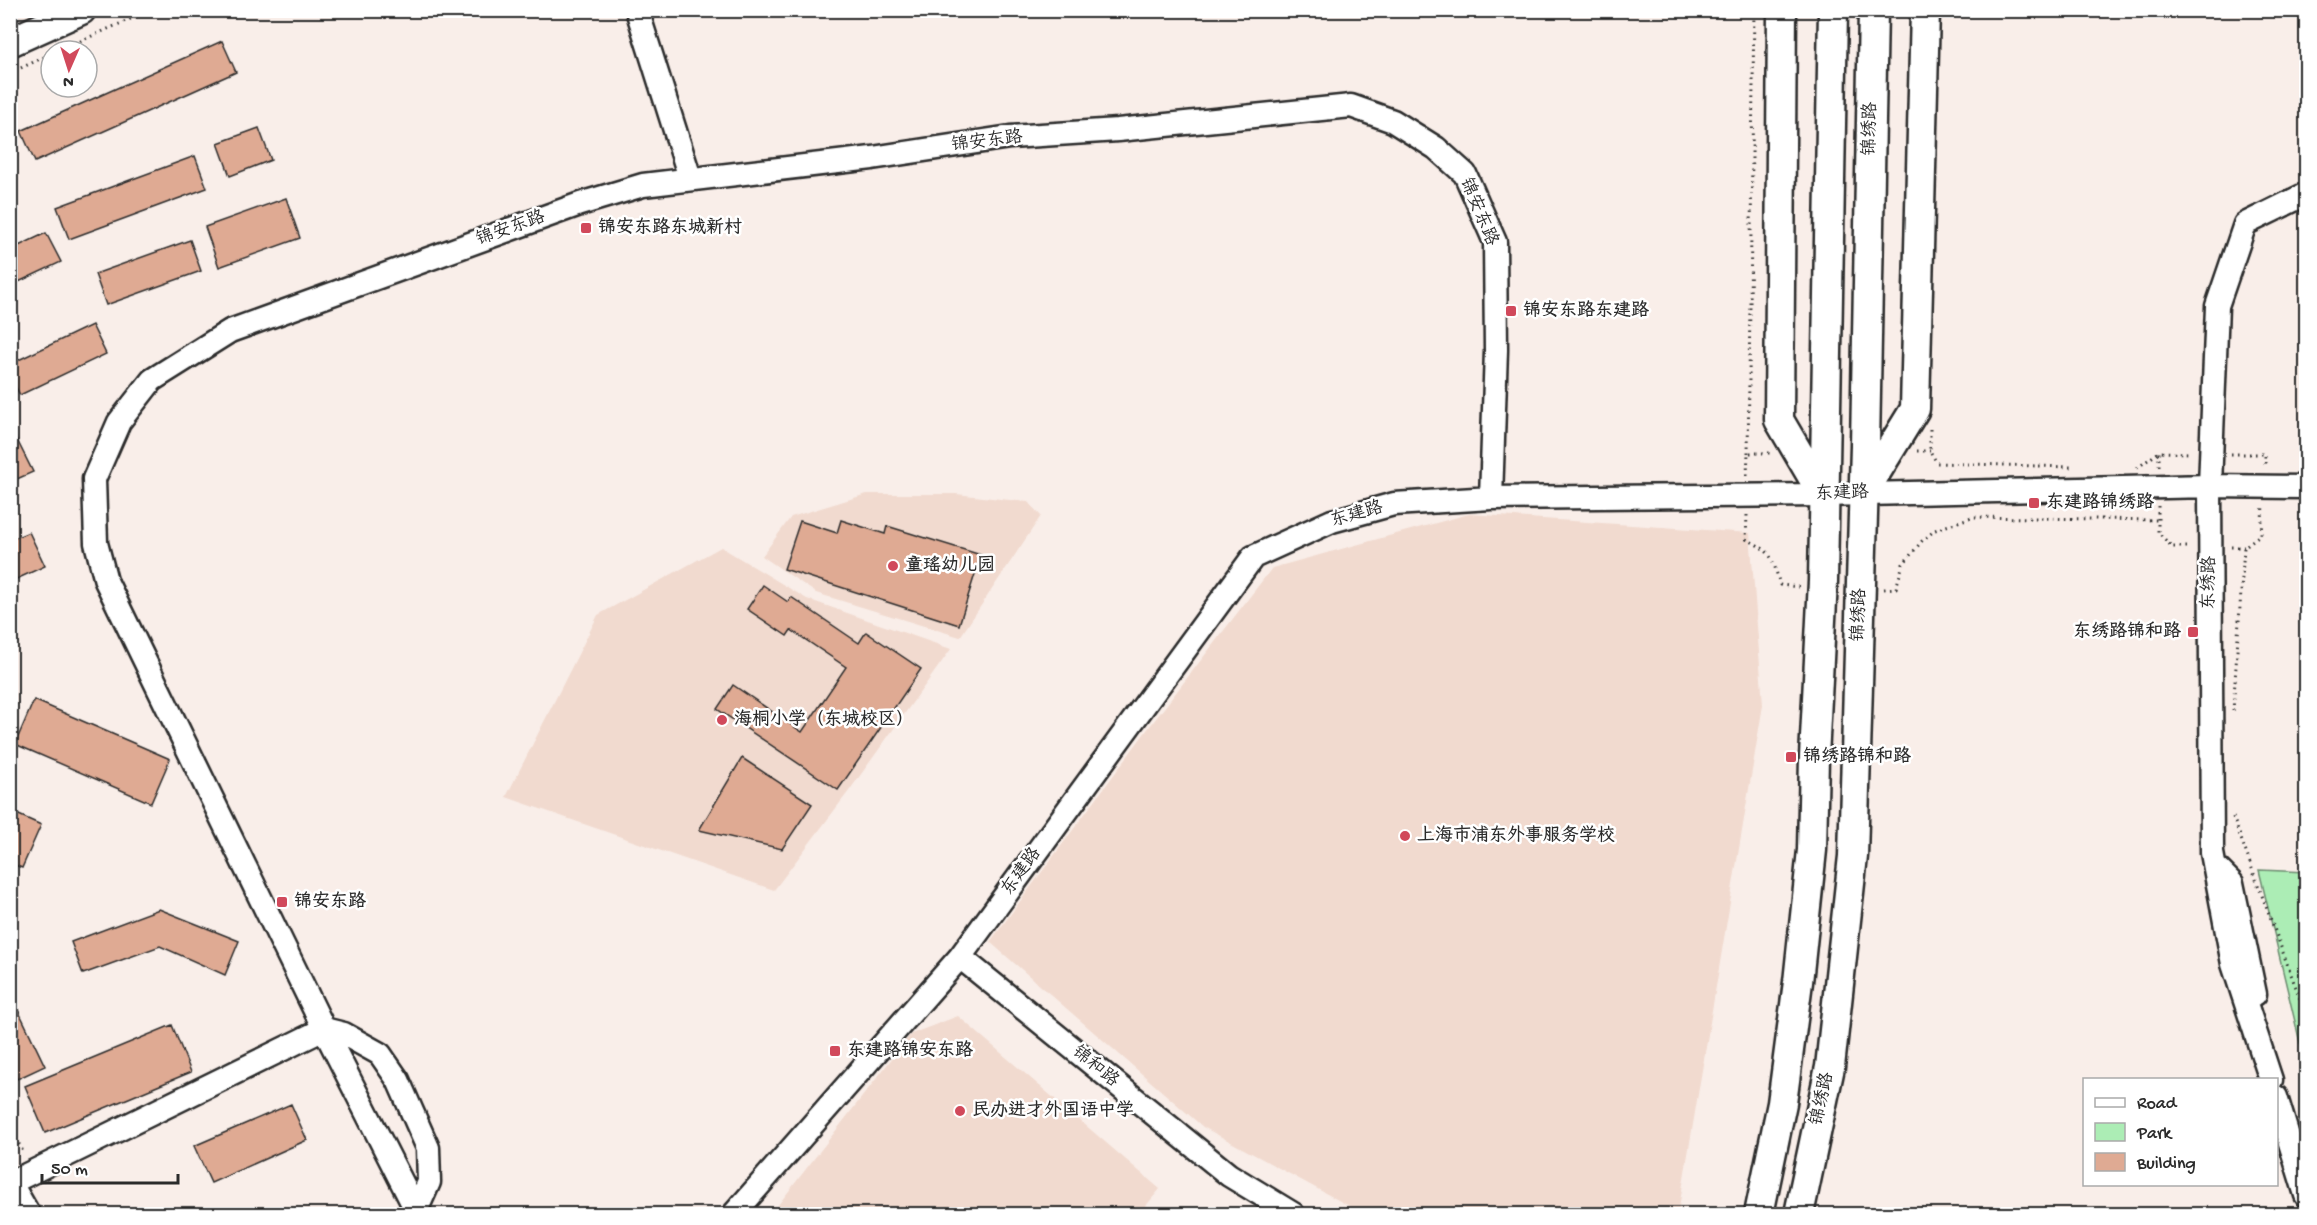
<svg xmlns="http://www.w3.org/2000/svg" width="2317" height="1225" font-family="'Gochi Hand','LXGW WenKai TC',sans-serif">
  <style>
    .built { fill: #f1dacf }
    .green { fill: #acedb5; stroke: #6c8c70; stroke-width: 1.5 }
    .building { fill: #dfaa93; stroke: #2b2b2b; stroke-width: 1.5 }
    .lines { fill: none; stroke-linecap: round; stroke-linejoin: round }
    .minor-casing { stroke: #2b2b2b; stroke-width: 27 }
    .major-casing { stroke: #2b2b2b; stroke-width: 33 }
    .path { stroke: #2b2b2b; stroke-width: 3; stroke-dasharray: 1.5 4.5; stroke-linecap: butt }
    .minor { stroke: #fff; stroke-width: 22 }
    .major { stroke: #fff; stroke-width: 28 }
    .poi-dot { fill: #d1495b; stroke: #fff; stroke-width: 2 }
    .labels { text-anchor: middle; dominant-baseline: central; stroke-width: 5; stroke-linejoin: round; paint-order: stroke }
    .street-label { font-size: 18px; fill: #2b2b2b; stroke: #fff }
    .poi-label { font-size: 18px; font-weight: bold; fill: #2b2b2b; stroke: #fff; text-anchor: start }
  </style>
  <rect width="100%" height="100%" fill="#f9eee9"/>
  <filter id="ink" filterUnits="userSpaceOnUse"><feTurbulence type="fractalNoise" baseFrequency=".0167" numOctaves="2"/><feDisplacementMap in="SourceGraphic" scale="12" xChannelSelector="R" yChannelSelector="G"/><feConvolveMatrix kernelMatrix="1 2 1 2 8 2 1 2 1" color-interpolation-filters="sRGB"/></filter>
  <g filter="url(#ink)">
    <path class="built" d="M867,494H956L1028,502L1041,516L960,637L816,593L762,556L791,517Z
      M1469,514L1750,533L1763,705L1678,1214H1364L1203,1127L990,942L1147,730L1272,568Z
      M721,547L807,599L951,649L849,791L774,890L506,797L598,615Z
      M958,1016L1160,1189L1139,1214H771L911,1034Z"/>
    <path class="green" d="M2259,870L2306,872V1068Z"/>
    <path class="building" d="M222,41L236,72L35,162L21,131Z
      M259,128L271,160L230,176L218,143Z
      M195,156L207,188L69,239L57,207Z
      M10,164L16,176L10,178Z
      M286,198L300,238L219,267L205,227Z
      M46,233L61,262L10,286V250Z
      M190,240L201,271L106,305L95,274Z
      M92,325L106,354L20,395L10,376V364Z
      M16,438L33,472L10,482V440Z
      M841,520L885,534L887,526L981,555L959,625L784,569L800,521L837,533Z
      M29,532L45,566L10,582V540Z
      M763,585L788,602L791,597L859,643L866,632L921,669L838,790L717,709L733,685L802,732L846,667L791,630L787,636L747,609Z
      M34,700L170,759L151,803L15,744Z
      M742,758L812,804L782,849L699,830Z
      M10,811L41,825L22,868L10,863Z
      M159,909L239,941L225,975L160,946L83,974L71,942Z
      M10,993L45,1066L17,1079L10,1065Z
      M172,1025L191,1072L45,1133L25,1086Z
      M291,1104L307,1140L211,1183L194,1146Z"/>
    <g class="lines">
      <defs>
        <path id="minor" d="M637,10L690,178
          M2219,870L2232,883L2255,994
          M960,957L1229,1175L1293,1214
          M2271,1080L2233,964L2212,853L2210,486L2217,306L2245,224L2306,194
          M2276,1097L2306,1195
          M10,1183L324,1029L344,1034L380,1054L398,1080L428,1148L429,1182L416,1211
          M418,1214L324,1029L106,581L96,543L94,479L119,422L152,380L230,331L580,204L643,185L872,158L1010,137L1118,130L1351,106L1393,121L1436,148L1465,174L1495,242L1496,350L1491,498
          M734,1214L960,957L1253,557L1332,521L1394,504L1491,498L1823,495L2210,486L2306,487"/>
        <path id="major" d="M1782,10L1779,420L1823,495
          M10,42L81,10
          M1864,492L1915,409L1925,10
          M10,1188L25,1214
          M1759,1214L1782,1103L1798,982L1812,850L1814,757L1823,581L1833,10
          M1799,1214L1830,1067L1853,856L1865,446L1873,10"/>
      </defs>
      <use href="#minor" class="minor-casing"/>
      <use href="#major" class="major-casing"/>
      <path class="path" d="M58,51L151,10
        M10,73L51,54
        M1930,429V451L1937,463L2071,467
        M1917,451H1930
        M1748,453L1754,10
        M2231,454H2265V468
        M2159,466V452
        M2137,468L2159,452L2191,453
        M1747,475L1748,453H1772
        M2158,506V532L2172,547H2191
        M1747,515L1746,539C1773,552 1772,557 1780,585L1799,587
        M2231,547H2244
        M1884,589L1896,588L1903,564L1922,541L1935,530L1972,517L2158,520
        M2233,711L2244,547L2261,534L2263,505
        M2233,817L2306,1015
        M10,1128L24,1153"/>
      <use href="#minor" class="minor"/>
      <use href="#major" class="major"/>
    </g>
  </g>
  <g class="poi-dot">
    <rect x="580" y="222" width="12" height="12" rx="3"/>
    <rect x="1505" y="305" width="12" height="12" rx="3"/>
    <rect x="2028" y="497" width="12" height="12" rx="3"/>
    <circle cx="893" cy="566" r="6"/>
    <rect x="2187" y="626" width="12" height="12" rx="3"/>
    <circle cx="722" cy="720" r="6"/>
    <rect x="1785" y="751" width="12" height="12" rx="3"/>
    <circle cx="1405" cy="836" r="6"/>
    <rect x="276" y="896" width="12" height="12" rx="3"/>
    <rect x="829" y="1045" width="12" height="12" rx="3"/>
    <circle cx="960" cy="1111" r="6"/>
  </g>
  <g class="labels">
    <g class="street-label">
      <text transform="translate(1871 129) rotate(-89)">锦绣路</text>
      <text transform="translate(987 142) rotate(-7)">锦安东路</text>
      <text transform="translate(1478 212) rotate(67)">锦安东路</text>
      <text transform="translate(511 229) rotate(-20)">锦安东路</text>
      <text transform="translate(1842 494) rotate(-2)">东建路</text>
      <text transform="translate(1357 515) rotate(-16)">东建路</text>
      <text transform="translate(2210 583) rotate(-89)">东绣路</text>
      <text transform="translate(1860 615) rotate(-88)">锦绣路</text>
      <text transform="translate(1022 872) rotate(-54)">东建路</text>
      <text transform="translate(1095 1067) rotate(39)">锦和路</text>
      <text transform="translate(1823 1099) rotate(-78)">锦绣路</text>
    </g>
    <g class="poi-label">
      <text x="598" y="228">锦安东路东城新村</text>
      <text x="1523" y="311">锦安东路东建路</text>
      <text x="2046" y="503">东建路锦绣路</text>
      <text x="905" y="566">童瑶幼儿园</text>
      <text x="2181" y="632" text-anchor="end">东绣路锦和路</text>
      <text x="734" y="720">海桐小学（东城校区）</text>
      <text x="1803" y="757">锦绣路锦和路</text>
      <text x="1417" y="836">上海市浦东外事服务学校</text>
      <text x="294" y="902">锦安东路</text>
      <text x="847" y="1051">东建路锦安东路</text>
      <text x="972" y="1111">民办进才外国语中学</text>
    </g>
  </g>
  <rect width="2317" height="1225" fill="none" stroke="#fff" stroke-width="36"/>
  <rect x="18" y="18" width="2281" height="1189" fill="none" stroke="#2b2b2b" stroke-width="2" filter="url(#ink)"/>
  <rect x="2083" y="1078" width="195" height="108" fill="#ffffff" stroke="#aaaaaa" stroke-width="1.5"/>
  <rect x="2095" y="1098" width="30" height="9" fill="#ffffff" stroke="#aaaaaa" stroke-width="1.5"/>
  <text x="2137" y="1108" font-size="18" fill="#2b2b2b">Road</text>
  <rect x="2095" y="1123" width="30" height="18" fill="#acedb5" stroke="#aaaaaa" stroke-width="1.5"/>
  <text x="2137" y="1138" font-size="18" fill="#2b2b2b">Park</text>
  <rect x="2095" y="1153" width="30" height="18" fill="#dfaa93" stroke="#aaaaaa" stroke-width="1.5"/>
  <text x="2137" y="1168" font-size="18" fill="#2b2b2b">Building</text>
  <g transform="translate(69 69) rotate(183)"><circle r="28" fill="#ffffff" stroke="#aaaaaa" stroke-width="1.5"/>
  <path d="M0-4.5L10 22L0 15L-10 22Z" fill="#d1495b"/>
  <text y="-9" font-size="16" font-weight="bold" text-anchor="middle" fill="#2b2b2b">N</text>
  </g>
  <path d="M42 1174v9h136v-9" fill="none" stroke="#2b2b2b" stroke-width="3"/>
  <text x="51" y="1174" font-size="18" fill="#2b2b2b" stroke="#ffffff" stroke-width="4.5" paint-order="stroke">50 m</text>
</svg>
